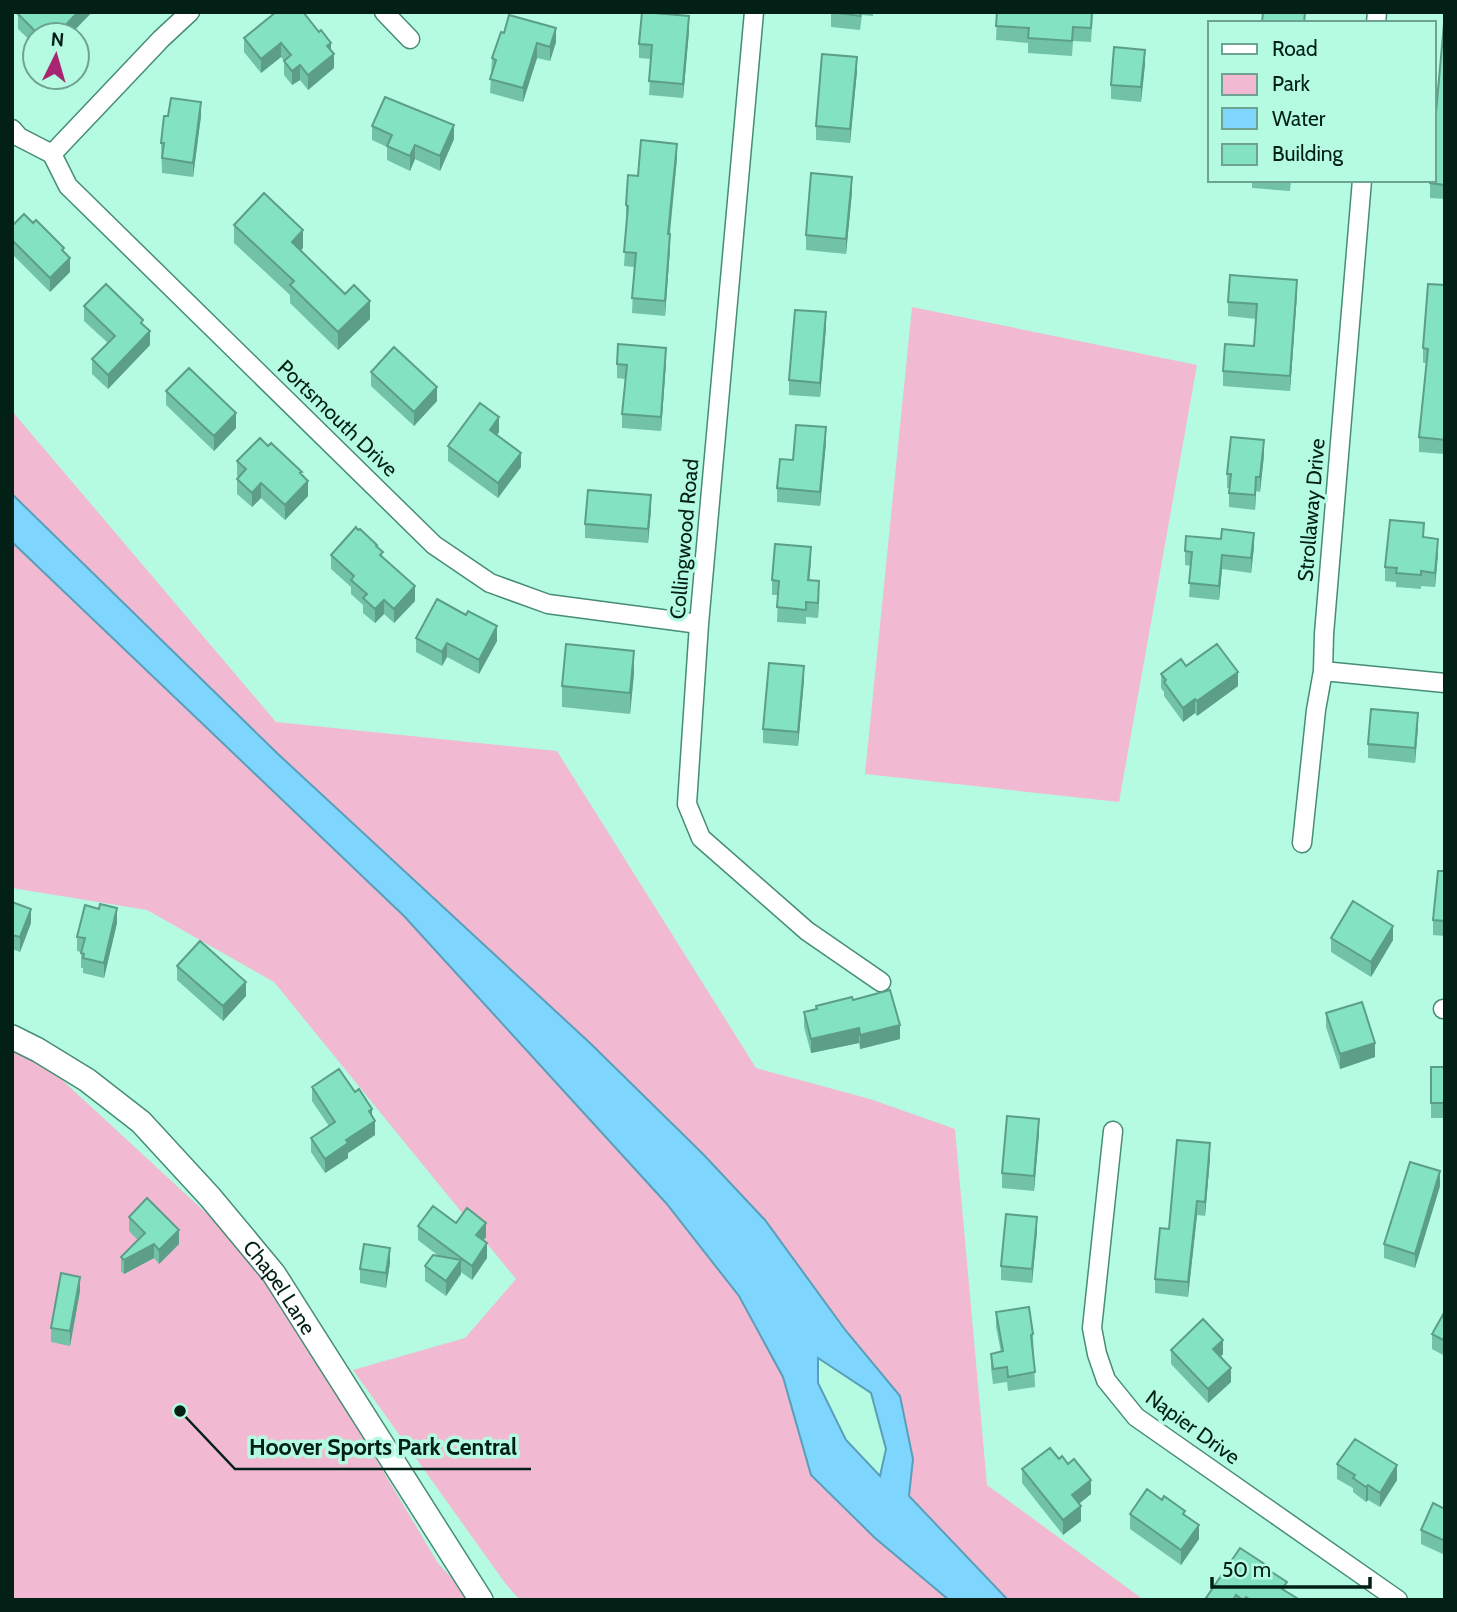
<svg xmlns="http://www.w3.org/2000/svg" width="1457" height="1612" font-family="Cabin,sans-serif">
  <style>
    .green { fill: #f2b9d3 }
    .water { fill: #7ed5fe; stroke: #599fb9; stroke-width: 2; fill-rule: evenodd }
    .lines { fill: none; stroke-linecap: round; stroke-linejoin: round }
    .minor-casing { stroke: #478c76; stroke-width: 21 }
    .tertiary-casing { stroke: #478c76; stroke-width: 26 }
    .minor { stroke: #fff; stroke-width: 18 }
    .tertiary { stroke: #fff; stroke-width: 23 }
    .wall { fill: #71c2a7 }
    .shaded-wall { fill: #5c9e88 }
    .building { fill: #83e2c2; stroke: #5c9e88; stroke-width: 2 }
    .labels { text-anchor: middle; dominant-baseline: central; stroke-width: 7; stroke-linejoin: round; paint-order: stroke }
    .street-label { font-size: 21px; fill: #032017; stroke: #b4fbe1 }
    .leader { fill: none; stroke: #032017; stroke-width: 2.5 }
    .callout-dot { fill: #032017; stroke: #b4fbe1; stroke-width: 2.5 }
    .callout-label { font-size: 23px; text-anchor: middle; font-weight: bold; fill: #032017; stroke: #b4fbe1; stroke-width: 7; stroke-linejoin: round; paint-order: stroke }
  </style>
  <rect width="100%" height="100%" fill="#b4fbe1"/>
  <path class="green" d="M912,307L1197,365L1119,802L865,774Z
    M12,411L276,722L557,751L756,1068L870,1099L955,1129L987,1485L1144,1600H1008L909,1496L913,1459L900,1396L846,1331L765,1220L590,1043L278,754L12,494Z
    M12,542L404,916L666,1203L739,1296L783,1377L811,1475L875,1538L949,1600H520L505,1583L353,1370L465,1338L516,1279L274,982L147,910L12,888Z
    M12,1047L34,1054L257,1260L438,1563L471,1600H12Z"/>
  <path class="water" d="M12,494L278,754L590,1043L703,1154L765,1220L846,1331L900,1396L913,1459L909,1496L1008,1600H949L875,1538L811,1475L783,1377L739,1296L666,1203L404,916L12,542ZM818,1358L871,1393L886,1449L880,1476L846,1440L818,1383Z"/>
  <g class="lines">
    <defs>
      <path id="minor" d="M384,12L410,39
        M754,12L699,624L687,804L701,838L807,931L881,982
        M1376,23L1377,12
        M12,129L19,137L52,154L68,186L434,545L490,583L548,604L699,624
        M52,154L161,39L190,12
        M1323,671L1445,683
        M1302,843L1316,710L1323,671L1324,634L1362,180
        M1443,1009H1445
        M1113,1131L1092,1328L1097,1354L1106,1380L1136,1417L1398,1600"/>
      <g id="tertiary">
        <path id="s1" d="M12,1037L38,1050L87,1080L141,1122L210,1197L274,1274L481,1600"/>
      </g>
    </defs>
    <use href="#minor" class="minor-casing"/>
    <use href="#tertiary" class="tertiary-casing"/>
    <use href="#minor" class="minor"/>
    <use href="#tertiary" class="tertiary"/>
  </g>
  <path class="wall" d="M92,12L70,35H35V45L18,29V14Z
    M276,12L331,51L334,68L308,90L300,80L292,85L284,75V61L281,57L261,73L244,52V38Z
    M831,12H873V16L862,15L860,30L831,27Z
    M997,12H1093L1091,42L1073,41L1072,56L1028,53V43L996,40Z
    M1445,12V199L1430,198V180Z
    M689,31L683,98L649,95L651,59L639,58V44Z
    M501,32L556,42L550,61L537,58L523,102L490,93L492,58Z
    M1145,64L1141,102L1111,99V85Z
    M857,71L850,143L816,140V126Z
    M201,116L193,177L162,173L161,143Z
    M372,126L454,139L440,171L415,159L410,171L387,160V147L372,140Z
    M677,158L670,234V249L665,316L632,313L634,267L624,266L627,220H626V205L638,176Z
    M1252,180H1291L1290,191L1252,188Z
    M852,192L846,254L806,250V235Z
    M33,223L64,252L70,272L50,292L12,254V226Z
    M234,225L303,248L301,250L370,319L338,350L290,303V295L234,243Z
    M1445,285V454L1419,452V437L1426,363H1423V348Z
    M1297,294L1290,391L1223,386V371L1254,346L1256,319L1228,316V302Z
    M84,306L143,325L150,345L108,389L92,374V359L108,343L84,321Z
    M826,327L820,397L789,395V380Z
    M666,362L661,431L622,428V414L625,379L617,378V364Z
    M371,372L437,401L414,426L371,386Z
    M166,391L236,428L214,451L166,405Z
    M499,432L497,435L521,467L498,498L448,461V446Z
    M826,442L820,506L777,502V488L793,460Z
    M1264,455L1260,492L1256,491L1255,510L1229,507V488H1227V474Z
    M237,461L302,475L308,496L285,520L261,498L252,507L237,494V479L239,477L237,476Z
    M651,510L648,543L585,538V524Z
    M1424,538L1438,554L1435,587L1421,586V589L1396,587V582L1385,581V567Z
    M377,547L383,557L415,601L394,623L384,614L375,623L363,613V605L351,594V587L331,569V555Z
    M1254,547L1251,573L1222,569L1219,600L1189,597L1191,566L1185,565V551Z
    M811,561L809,580L819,596L818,618L806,617V624L777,622L778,595H772V580Z
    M416,638L497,641L479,674L447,657L442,666L416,652Z
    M1186,666L1238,686L1197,716L1195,713L1183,722L1164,696V692L1161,688V674Z
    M634,673L630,714L562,707V686Z
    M804,680L798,746L763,743V729Z
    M1418,728L1415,763L1368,758V744Z
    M1445,871V936L1433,935V920Z
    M12,902L31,923L20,952L12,949Z
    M117,923L104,978L83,973V968H81V952L77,951V937Z
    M1331,938L1393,940L1371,977L1331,952Z
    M177,966L246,996L223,1021L177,980Z
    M853,1000L900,1039L860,1049L859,1043L811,1053L804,1027V1012L816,1009V1006Z
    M1326,1013L1375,1057L1340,1069L1326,1027Z
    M1431,1067H1445V1118H1431Z
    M312,1087L372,1117L375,1135L348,1153V1158L325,1173L311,1152V1138L329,1126L312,1101Z
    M1039,1133L1034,1191L1002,1188V1173Z
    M1210,1158L1205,1216L1197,1215L1188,1297L1155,1293V1279L1169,1229Z
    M1440,1186L1415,1268L1384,1258V1244Z
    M129,1217L179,1244L159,1264L154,1258L124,1274L121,1271V1257L138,1240L129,1231Z
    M456,1223L486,1237L483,1241L487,1258L472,1280L461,1272V1274L446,1296L425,1281V1266L440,1257L418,1240V1226Z
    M1037,1231L1032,1283L1001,1280V1266Z
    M390,1263L386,1288L360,1283V1269Z
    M80,1291L70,1346L51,1342V1328Z
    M1445,1311V1356L1432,1349V1334Z
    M996,1312L1033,1334L1035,1387L1008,1391L1007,1382L993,1384L991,1368V1354L1001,1352L996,1327Z
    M1171,1350L1223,1354L1221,1357L1231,1382L1208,1403L1171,1364Z
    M1059,1459L1091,1494L1079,1504L1081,1521L1063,1535L1022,1483V1469Z
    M1337,1464L1397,1480L1380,1507L1368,1500L1366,1502L1353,1492V1488L1337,1479Z
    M1445,1509V1555L1421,1544V1530Z
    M1130,1514L1185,1516L1199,1539L1181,1565L1130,1529Z
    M1266,1568L1287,1592L1300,1600H1206V1598Z"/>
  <path class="shaded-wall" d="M78,12H92L70,35H62V29Z
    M689,16V31L683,98V84Z
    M59,26V35H50Z
    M556,28V42L550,61V47Z
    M281,43V57L261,73V59Z
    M331,43V56L334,54V68L308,90V75L327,46Z
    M537,43V58L523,102V88Z
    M1145,50V64L1141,102V87Z
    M857,57V71L850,143V129Z
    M300,65V80L292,85V71Z
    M201,102V116L193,177V163Z
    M454,125V139L440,171V156Z
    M677,144V158L668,249V234Z
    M415,145V159L410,171V156Z
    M852,177V192L846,254V239Z
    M303,230V248L292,259V242Z
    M670,234V249L665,316V301Z
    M70,258V272L50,292V278Z
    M1297,280V294L1290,391V376Z
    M370,301V319L338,350V332Z
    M826,312V327L820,397V383Z
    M150,331V345L108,389V375Z
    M666,348V362L661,431V417Z
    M437,387V401L414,426V412Z
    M236,413V428L214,451V436Z
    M499,417V432L490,445V430Z
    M826,427V442L820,506V492Z
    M1264,440V455L1260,492V477Z
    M521,453V467L498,498V483Z
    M1256,477V491L1255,510V495Z
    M308,481V496L285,520V505Z
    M261,483V498L252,507V493Z
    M651,495V510L648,543V529Z
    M1254,533V547L1251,573V558Z
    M1438,539V554L1435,587V573Z
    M811,547V561L808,594V580Z
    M1222,555V569L1219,600V586Z
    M819,581V596L818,618V603Z
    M415,586V601L394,623V609Z
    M384,600V614L375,623V609Z
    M497,626V641L479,674V660Z
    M447,643V657L442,666V652Z
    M634,651V673L630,714V693Z
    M804,666V680L798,746V732Z
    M1238,672V686L1197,716V701Z
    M1195,699V713L1183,722V708Z
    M1418,713V728L1415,763V748Z
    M117,908V923L104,978V963Z
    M31,909V923L20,952V937Z
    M1393,926V940L1371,977V962Z
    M246,982V996L223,1021V1006Z
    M900,1025V1039L860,1049V1035Z
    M859,1028V1043L811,1053V1039Z
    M1375,1043V1057L1340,1069V1054Z
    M372,1109V1123L375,1121V1135L348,1153V1158L325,1173V1159L346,1140L369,1111Z
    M1039,1119V1133L1034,1191V1176Z
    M1210,1143V1158L1205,1216V1202Z
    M1440,1171V1186L1415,1268V1254Z
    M1197,1201V1215L1188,1297V1282Z
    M1037,1217V1231L1032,1283V1269Z
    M486,1223V1237L476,1250V1235Z
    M179,1230V1244L159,1264V1250Z
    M487,1243V1258L472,1280V1266Z
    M154,1244V1258L124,1274V1260Z
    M390,1248V1263L386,1288V1273Z
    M461,1260V1274L446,1296V1281Z
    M80,1277V1291L70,1346V1331Z
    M1223,1340V1354L1213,1364V1349Z
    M1231,1368V1382L1208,1403V1389Z
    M1397,1465V1480L1380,1507V1493Z
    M1091,1480V1494L1072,1509V1495Z
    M1368,1485V1500L1366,1502V1487Z
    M1081,1506V1521L1063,1535V1520Z
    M1199,1525V1539L1181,1565V1550Z"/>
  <path class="building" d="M20,12H78L62,29L59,26L50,35H39L18,14Z
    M276,12H303L319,32L321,30L331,43L327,46L334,54L308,75L300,65L292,71L284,61L291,55L281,43L261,59L244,38Z
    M642,12L689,16L683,84L649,81L652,45L639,44Z
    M831,12H861L860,16Z
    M997,12H1092L1091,28L1073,27L1072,41L1028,38L1029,28L996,26Z
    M1263,12H1305L1304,23H1262Z
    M1445,12V185L1430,183V180H1434V135Z
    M509,15L556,28L550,47L537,43L523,88L490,79L496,60L492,58L501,32L504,33Z
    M1114,47L1145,50L1141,87L1111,85Z
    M822,54L857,57L850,129L816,126Z
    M385,97L454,125L440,156L415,145L410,156L387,146L392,135L372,126Z
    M171,98L201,102L193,163L162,158L164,143H161L164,116H168Z
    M641,140L677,144L668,234H670L665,301L632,298L636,253L624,252L628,206L626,205L628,175L638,176Z
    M811,173L852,177L846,239L806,235Z
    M264,193L303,230L292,242L345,294L354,285L370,301L338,332L290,285L294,281L234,225Z
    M24,214L33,223L36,220L64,248L62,250L70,258L50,278L12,240V226Z
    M1230,275L1297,280L1290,376L1223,371L1225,344L1254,346L1257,304L1228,302Z
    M106,284L143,320L141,323L150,331L108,375L92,359L115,336L84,306Z
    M1428,284L1445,285V440L1419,437L1428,349L1423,348Z
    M795,310L826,312L820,383L789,380Z
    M618,344L666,348L661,417L622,414L627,365L617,364Z
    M394,347L437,387L414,412L371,372Z
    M189,368L236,413L214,436L166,391Z
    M480,403L499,417L490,430L521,453L498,483L448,446Z
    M796,425L826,427L820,492L777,488L780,459L793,460Z
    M1231,437L1264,440L1260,477H1256L1255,495L1229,493L1231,474H1227Z
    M260,438L268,446L271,443L302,472L300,473L308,481L285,505L261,483L252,493L237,479L246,469L237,461Z
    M588,490L651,495L648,529L585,524Z
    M1390,520L1424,523L1423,537L1438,539L1435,573L1421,571V575L1396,573L1397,568L1385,567Z
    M356,527L358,530L360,529L377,545L376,546L383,552L380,555L415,586L394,609L384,600L375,609L363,598L367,594L351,580L354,576L331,555Z
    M1222,529L1254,533L1251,558L1222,555L1219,586L1189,583L1192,552L1185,551L1186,536L1221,539Z
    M775,544L811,547L808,580L819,581L818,603L806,602V610L777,607L779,581L772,580Z
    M437,599L466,615L468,611L497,626L479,660L447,643L442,652L416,638Z
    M566,644L634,651L630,693L562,686Z
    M1217,644L1238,672L1197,701L1195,699L1183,708L1164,682L1166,680L1161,674L1181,659L1186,666Z
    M769,663L804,666L798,732L763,729Z
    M1371,709L1418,713L1415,748L1368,744Z
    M1438,871H1445V921L1433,920Z
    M1353,901L1393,926L1371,962L1331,938Z
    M12,902L31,909L20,937L12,935Z
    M100,904L117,908L104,963L83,958L84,954L81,953L85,938L77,937L85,905L99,909Z
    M200,941L246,982L223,1006L177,966Z
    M890,990L900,1025L860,1035L859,1028L811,1039L804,1012L817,1009L816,1006L852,997L853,1000Z
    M1362,1002L1375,1043L1340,1054L1326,1013Z
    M1431,1067H1445V1103H1431Z
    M339,1069L355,1092L359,1089L372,1109L369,1111L375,1121L346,1140L348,1143L325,1159L311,1138L335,1122L312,1087Z
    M1007,1116L1039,1119L1034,1176L1002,1173Z
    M1177,1140L1210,1143L1205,1202L1197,1201L1188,1282L1155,1279L1160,1228L1169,1229Z
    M1410,1162L1440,1171L1415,1254L1384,1244Z
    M147,1198L179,1230L159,1250L154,1244L124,1260L121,1257L145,1233L129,1217Z
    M433,1206L456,1223L467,1208L486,1223L476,1235L487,1243L472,1266L418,1226Z
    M1006,1214L1037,1217L1032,1269L1001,1266Z
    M364,1244L390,1248L386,1273L360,1269Z
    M433,1255L461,1260L446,1281L425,1266Z
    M61,1273L80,1277L70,1331L51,1328Z
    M1029,1307L1033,1334L1031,1335L1035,1372L1008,1377L1007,1367L993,1369L991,1354L1003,1351L996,1312Z
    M1445,1311V1341L1432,1334Z
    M1203,1319L1223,1340L1213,1349L1231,1368L1208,1389L1171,1350Z
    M1355,1439L1397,1465L1380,1493L1368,1485L1366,1487L1353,1478L1355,1475L1337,1464Z
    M1050,1448L1059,1459L1062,1456L1068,1464L1074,1459L1091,1480L1072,1495L1081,1506L1063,1520L1022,1469Z
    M1147,1489L1162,1500L1164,1496L1185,1511L1183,1514L1199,1525L1181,1550L1130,1514Z
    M1433,1503L1445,1509V1541L1421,1530Z
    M1240,1548L1266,1565L1264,1567L1287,1582L1282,1589L1300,1600H1251L1246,1597L1244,1600H1243L1236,1595L1233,1600H1209L1206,1598Z"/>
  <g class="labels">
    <g class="street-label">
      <text transform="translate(338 418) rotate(44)">Portsmouth Drive</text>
      <text transform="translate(1311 510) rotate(-85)">Strollaway Drive</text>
      <text transform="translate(684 539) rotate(-85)">Collingwood Road</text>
      <text stroke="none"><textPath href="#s1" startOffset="371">Chapel Lane</textPath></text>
      <text transform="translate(1193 1427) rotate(36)">Napier Drive</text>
    </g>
  </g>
  <path class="leader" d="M180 1411L235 1469H531"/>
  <circle class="callout-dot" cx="180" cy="1411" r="7"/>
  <g class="callout-label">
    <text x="383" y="1455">Hoover Sports Park Central</text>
  </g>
  <rect width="1457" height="1612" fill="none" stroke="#032017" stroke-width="28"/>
  <rect x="1208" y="21" width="228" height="161" fill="#b4fbe1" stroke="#6da390" stroke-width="2"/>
  <rect x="1222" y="44" width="35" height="10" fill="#ffffff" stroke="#6da390" stroke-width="2"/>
  <text x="1272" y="56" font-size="21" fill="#032017">Road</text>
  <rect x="1222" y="74" width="35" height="21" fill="#f2b9d3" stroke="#6da390" stroke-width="2"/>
  <text x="1272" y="91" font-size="21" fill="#032017">Park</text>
  <rect x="1222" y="108" width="35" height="21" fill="#7ed5fe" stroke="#6da390" stroke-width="2"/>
  <text x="1272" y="126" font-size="21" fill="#032017">Water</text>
  <rect x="1222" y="144" width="35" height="21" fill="#83e2c2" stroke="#6da390" stroke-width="2"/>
  <text x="1272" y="161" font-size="21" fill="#032017">Building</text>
  <g transform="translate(56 56) rotate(5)"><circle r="33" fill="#b4fbe1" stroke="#6da390" stroke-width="2"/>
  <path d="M0-5L12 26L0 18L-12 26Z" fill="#a82571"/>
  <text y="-10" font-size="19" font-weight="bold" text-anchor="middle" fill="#032017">N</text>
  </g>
  <path d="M1212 1577v10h158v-10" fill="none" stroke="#032017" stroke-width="3.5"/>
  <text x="1222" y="1577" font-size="21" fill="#032017" stroke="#b4fbe1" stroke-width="5" paint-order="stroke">50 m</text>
</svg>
